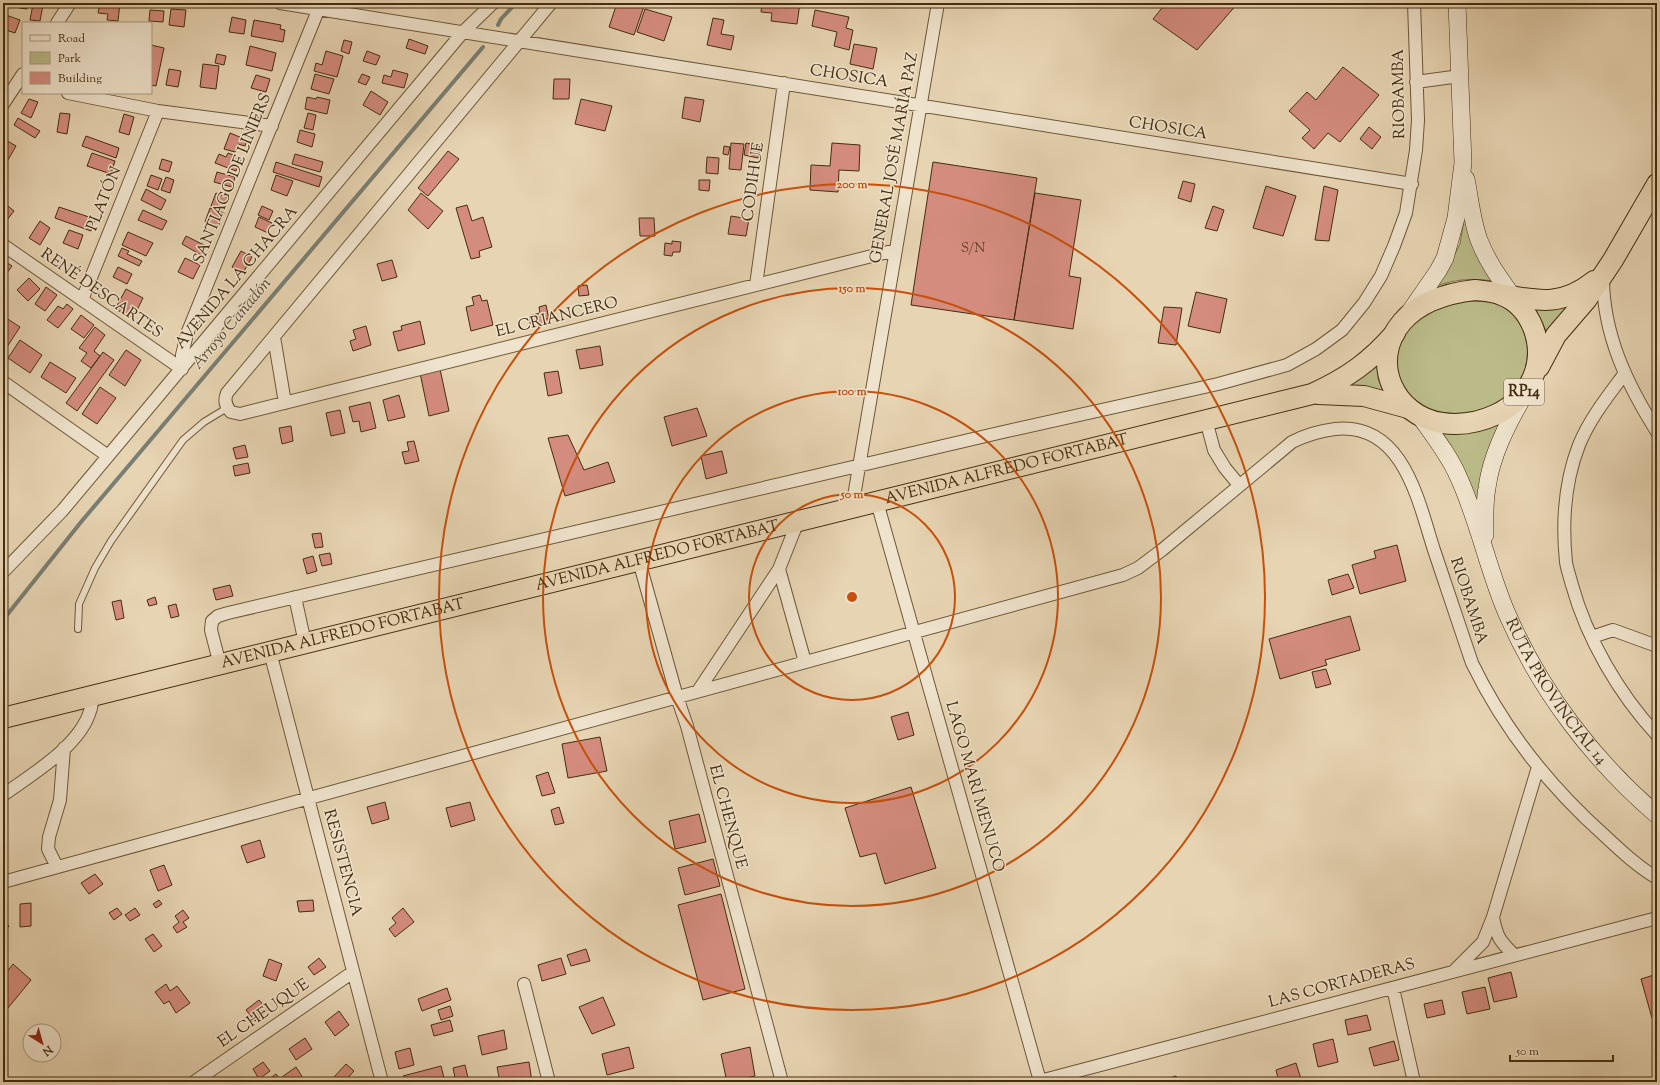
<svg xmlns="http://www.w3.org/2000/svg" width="1660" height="1085" font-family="'Sorts Mill Goudy',serif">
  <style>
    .green { fill: #babb89; stroke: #80744c }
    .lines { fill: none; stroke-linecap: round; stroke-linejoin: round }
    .stream { stroke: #797f74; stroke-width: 4 }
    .building { fill: #d48c7e; stroke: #452d0f }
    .service-casing { stroke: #6e5738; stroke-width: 8 }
    .minor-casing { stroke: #6e5738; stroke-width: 14 }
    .secondary-casing { stroke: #452d0f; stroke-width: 18 }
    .trunk-casing { stroke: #452d0f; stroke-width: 22 }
    .service { stroke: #efe3cd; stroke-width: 6 }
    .minor { stroke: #efe3cd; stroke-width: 12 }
    .secondary { stroke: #efe3cd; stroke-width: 17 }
    .trunk { stroke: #e7d4b2; stroke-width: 20 }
    .ring { fill: none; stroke: #c7500d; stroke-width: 2 }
    .labels { text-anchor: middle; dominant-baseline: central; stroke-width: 3; stroke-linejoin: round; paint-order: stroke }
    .number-label { font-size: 14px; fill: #69452b }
    .shield { fill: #efe3cd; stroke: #786448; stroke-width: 1 }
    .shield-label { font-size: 15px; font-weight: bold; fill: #452d0f }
    .street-label { font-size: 16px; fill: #452d0f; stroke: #efe3cd }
    .water-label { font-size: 17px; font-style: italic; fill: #564831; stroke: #efe3cd }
    .centre { fill: #c7500d; stroke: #efe3cd; stroke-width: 2 }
    .ring-label { font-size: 12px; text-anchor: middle; font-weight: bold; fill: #c7500d; stroke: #efe3cd; stroke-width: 3; stroke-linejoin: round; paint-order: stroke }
  </style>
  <rect width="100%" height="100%" fill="#e7d4b2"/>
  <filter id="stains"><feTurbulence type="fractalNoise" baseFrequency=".005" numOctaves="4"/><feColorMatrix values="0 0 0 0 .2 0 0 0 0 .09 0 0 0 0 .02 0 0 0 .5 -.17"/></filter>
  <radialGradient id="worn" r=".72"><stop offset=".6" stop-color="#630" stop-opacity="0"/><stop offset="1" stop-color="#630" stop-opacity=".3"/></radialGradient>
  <path class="green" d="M1465,213L1493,281C1473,278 1456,279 1436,286L1449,266L1460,244Z
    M1578,297L1548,335L1540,318L1532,305Z
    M1470,301L1492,302L1502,306L1510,311L1523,325L1530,348L1524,381L1498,404L1476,411L1451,414L1431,410L1414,400L1403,387L1397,371V352L1400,341L1414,323L1435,309L1458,302Z
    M1378,361V379L1384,393L1348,385Z
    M1504,421L1479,510L1436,431C1463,433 1480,435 1504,421Z"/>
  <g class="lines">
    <path class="stream" d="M498,25L501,19L516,3
      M3,620L81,522L483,47"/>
  </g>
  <path class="building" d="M20,3H28L27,9L19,8Z
    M100,3H120L118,21L107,20L108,14L98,13Z
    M617,3H645L634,35L609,27Z
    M762,3H800L797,24L771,21L772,13L761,12Z
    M1166,3H1238L1197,50L1153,19Z
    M33,4L43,5L40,21L30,20Z
    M171,9L186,10L184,27L169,25Z
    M645,9L672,17L664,41L637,32Z
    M150,10L164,11L163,22L149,21Z
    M815,10L849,17L846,28L853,30L849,50L834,46L837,32L812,26Z
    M3,14L20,20L15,33L3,29Z
    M232,17L246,20L244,34L229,32Z
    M713,18L724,20L721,34L734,36L731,50L707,45Z
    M254,20L281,25L280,29L285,30L283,42L251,36Z
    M409,39L428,46L425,54L406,48Z
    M344,40L352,42L349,54L341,51Z
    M854,44L877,48L873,69L850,64Z
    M151,45L164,48L156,86L151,85Z
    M250,46L276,53L272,71L246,65Z
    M326,51L343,56L337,77L314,71L316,63L322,65Z
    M367,51L380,56L376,65L363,61Z
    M217,54L226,56L224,65L215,63Z
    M203,64L219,66L216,89L200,87Z
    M1343,67L1379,95L1340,142L1328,133L1314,149L1302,138L1310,130L1289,111L1307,92L1316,100Z
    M169,69L181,71L178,87L166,85Z
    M393,70L408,74L404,88L382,83L384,75L391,77Z
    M315,74L334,79L329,94L311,89Z
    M362,74L370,77L366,85L358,82Z
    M256,75L270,79L266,92L251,88Z
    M554,79H570L569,99H553Z
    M371,91L388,102L380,115L363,105Z
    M307,97L316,99L317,97L330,100L327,114L305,109Z
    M685,97L704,100L700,122L682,118Z
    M29,99L38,102L31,118L21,113Z
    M581,99L612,106L605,131L575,124Z
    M60,113L70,114L67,134L57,132Z
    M308,113L316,115L313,130L304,128Z
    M124,114L134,117L129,135L119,132Z
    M18,118L40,131L35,138L14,125Z
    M1369,127L1381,137L1372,149L1360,139Z
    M300,130L315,134L312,147L297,142Z
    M230,133L247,140L245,146L238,144L235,152L224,149Z
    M86,136L119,148L116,158L82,146Z
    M4,139L16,146L8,160L3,157Z
    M731,143L744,144L741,170L729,169Z
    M746,143L760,146L758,158L744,155Z
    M832,143L860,145L859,171L839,170L838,192L810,190L811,165L830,166Z
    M724,146L730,147L728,155L723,154Z
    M448,151L459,159L428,196L418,188Z
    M92,153L115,161L111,174L87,166Z
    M228,153L241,158L236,171L215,163L219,154L226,157Z
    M295,154L323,162L320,172L292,164Z
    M707,157L719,158L718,174L706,173Z
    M162,159L172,162L169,172L159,169Z
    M276,162L322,177L319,187L273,172Z
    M933,162L1037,178L1014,320L911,305Z
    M217,172L235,177L232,187L214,182Z
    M151,175L162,179L158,190L147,186Z
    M276,175L293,181L287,196L271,190Z
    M166,177L174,180L170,193L161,190Z
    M699,180H710L709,191L699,190Z
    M1183,181L1195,184L1191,202L1178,198Z
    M1266,186L1296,196L1283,236L1253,228Z
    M1324,186L1338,190L1329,241L1315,240Z
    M146,189L166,200L161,210L141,200Z
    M216,193L229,198L224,210L211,206Z
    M421,193L443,211L428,229L408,210Z
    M1035,193L1081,200L1069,276L1081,278L1073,329L1014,320Z
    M3,202L14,211L3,225Z
    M467,205L472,221L483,217L492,247L479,251L480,257L471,259L456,208Z
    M262,206L273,211L269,220L258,215Z
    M1213,206L1224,210L1217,231L1205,228Z
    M59,207L95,219L91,231L55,218Z
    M210,208L224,213L218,227L205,222Z
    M143,210L167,221L162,230L138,220Z
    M731,216L749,219L746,236L728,234Z
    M259,217L272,223L268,233L255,227Z
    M639,218H654L655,236H640Z
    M40,221L50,228L40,245L29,238Z
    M69,230L83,235L78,249L63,243Z
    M128,232L153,243L146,256L122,245Z
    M186,236L206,246L201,255L182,244Z
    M672,241L681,242L680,252H673L672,256L664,255L665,243L672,244Z
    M122,248L129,251L127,254L142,261L139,266L118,256Z
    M241,251L252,257L243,273L232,267Z
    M185,258L200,265L193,279L178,272Z
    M3,260L12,266L3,278Z
    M392,260L397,277L382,281L377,264Z
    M118,267L132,274L127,284L113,277Z
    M29,278L40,289L28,301L17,290Z
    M587,285L589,295L579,296L578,286Z
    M46,287L57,295L45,311L35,304Z
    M126,289L143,298L133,318L115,309Z
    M1196,292L1227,299L1220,333L1188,326Z
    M480,295L482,301L487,300L493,325L471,331L466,307L474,305L472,297Z
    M67,304L73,309L58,328L47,320L58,306L63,309Z
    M546,305L550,324L531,328L529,316L540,313L539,307Z
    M1164,307L1182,308L1176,345L1158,343Z
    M81,315L94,325L84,338L71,329Z
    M3,316L20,327L3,353Z
    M420,321L425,344L398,351L393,332L402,330L401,326Z
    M366,326L371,345L353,351L350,341L356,339L353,330Z
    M95,327L105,335L94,351L100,356L91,368L81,361L87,353L79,348Z
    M20,340L42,355L30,373L8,358Z
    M600,346L603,365L580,369L576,350Z
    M126,350L141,360L125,386L109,375Z
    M103,352L114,360L77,411L66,403Z
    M50,362L76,378L66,393L41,377Z
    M440,369L449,411L429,416L420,373Z
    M558,371L562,393L548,396L544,373Z
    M100,387L116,398L97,424L82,414Z
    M399,395L405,417L388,421L383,400Z
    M370,402L376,428L361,432L359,421L353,422L349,407Z
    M697,408L707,436L672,446L664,417Z
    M340,410L345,433L331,436L326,413Z
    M291,426L293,441L282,444L279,428Z
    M568,435L584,470L608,462L615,482L565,496L548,438Z
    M414,441L419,461L405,464L402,452L409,451L407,442Z
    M245,445L248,457L236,459L233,448Z
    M722,451L727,473L706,479L701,456Z
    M248,463L250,473L235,476L233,466Z
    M321,533L323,547L315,548L312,534Z
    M1397,545L1406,581L1360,594L1352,565L1376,558L1374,551Z
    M330,553L332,564L322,566L319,555Z
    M313,556L317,571L307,574L303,559Z
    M1348,574L1354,588L1332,595L1328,580Z
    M230,585L233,596L216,600L213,589Z
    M155,597L157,604L149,606L147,600Z
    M121,600L124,618L116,620L112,602Z
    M176,604L179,616L171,618L168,606Z
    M1350,616L1360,650L1325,660L1327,665L1280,679L1269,639Z
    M1326,669L1331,684L1316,688L1312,672Z
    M908,712L914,735L898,740L891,717Z
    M600,737L607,771L568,778L562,744Z
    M548,772L555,793L542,796L536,776Z
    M911,787L936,868L885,884L876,853L860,857L845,808Z
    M385,802L389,819L372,824L367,807Z
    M470,802L475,820L451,827L446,808Z
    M559,807L564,823L555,825L551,810Z
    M699,814L706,842L675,849L669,821Z
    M260,840L265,857L247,863L241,846Z
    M713,859L720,886L685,895L678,868Z
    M164,865L172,885L158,891L150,870Z
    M95,874L103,884L89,894L81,883Z
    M721,894L745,989L703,1000L678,905Z
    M159,900L162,904L156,908L153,904Z
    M313,900L314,911L299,912L297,901Z
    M31,903V926L20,927V904Z
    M117,908L122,914L114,920L109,913Z
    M135,908L140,915L130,921L125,915Z
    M403,908L414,922L395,937L389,929L396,923L392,918Z
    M183,910L189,918L183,922L187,927L177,933L173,927L179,922L175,916Z
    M3,921L9,926L3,933Z
    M153,934L162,946L154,952L145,939Z
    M586,949L590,961L571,966L567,955Z
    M319,958L326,967L314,975L308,967Z
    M561,958L566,974L542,981L538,965Z
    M269,959L282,964L276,981L263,976Z
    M13,964L31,980L3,1014V977Z
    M1511,972L1517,997L1494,1002L1488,978Z
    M1657,974V1017L1652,1018L1641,979Z
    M166,984L170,991L177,986L190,1003L176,1013L169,1001L164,1004L155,992Z
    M1485,987L1490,1009L1467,1014L1462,992Z
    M447,988L451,1000L422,1011L418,999Z
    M603,997L615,1025L592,1034L579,1007Z
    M259,1000L268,1010L255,1021L246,1010Z
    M1442,1000L1445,1014L1427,1018L1424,1004Z
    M450,1006L453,1016L441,1020L438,1010Z
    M339,1011L349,1025L335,1036L325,1022Z
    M1367,1015L1371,1030L1348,1035L1345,1020Z
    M450,1020L453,1031L434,1036L431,1025Z
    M504,1030L507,1049L482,1055L478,1036Z
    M305,1038L312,1049L296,1060L289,1049Z
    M1333,1039L1338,1062L1318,1067L1313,1044Z
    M1394,1041L1399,1060L1374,1066L1369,1048Z
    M629,1047L634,1068L607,1075L602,1054Z
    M750,1047L755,1076L727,1082L721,1054Z
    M410,1048L414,1065L399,1069L395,1052Z
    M263,1062L270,1071L259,1079L253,1069Z
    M529,1062L532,1082H500L497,1067Z
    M1296,1063L1302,1082H1279L1276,1070Z
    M346,1064L354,1071L344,1082H340L334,1077Z
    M465,1065L469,1082H456L453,1068Z
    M441,1066L445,1082H405L403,1076Z
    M296,1067L305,1081L285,1082L282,1077Z
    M276,1074L279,1078L273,1082H267L266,1081Z
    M1176,1076L1178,1082H1160V1081Z"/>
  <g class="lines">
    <defs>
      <path id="service" d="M78,629L79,604L95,568L111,541L183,440L204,422L227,408"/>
      <path id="minor" d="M280,3L1412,184
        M551,3L227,393C224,400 225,406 231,412L240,414L896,250
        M57,23L70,3
        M1416,82L1460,76
        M68,93L158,111L272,126
        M3,104L23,74
        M3,245L182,369
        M1603,277C1603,335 1627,384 1657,432
        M756,285L784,83
        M82,300L158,111
        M274,337L285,403
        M182,369V355L187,334L321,3
        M1625,373C1608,396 1590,418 1579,445C1565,481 1562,523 1566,562C1567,569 1570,577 1572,585C1587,639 1619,694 1657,735
        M3,382L108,456
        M1206,420L1214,450L1225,468L1239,485
        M877,502L1040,1081
        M852,508L938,3
        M639,561L677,697L687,726L782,1082
        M779,569L805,662
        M3,572L62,511L463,32L493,3
        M295,597L305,643
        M1592,637L1613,630L1657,646
        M270,652L382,1082
        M220,665L211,630L212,621L218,616L228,613L1003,432L1218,384L1287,365L1316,349L1342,330L1364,303L1381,276L1394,246L1406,213L1416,150L1418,120L1414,3
        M698,691L779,569L798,521
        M3,795C31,775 80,746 90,711C92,707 92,701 92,696
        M57,867L48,849L49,837L60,800L64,748
        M3,882L1123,575L1138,568L1162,550L1292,442C1306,435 1318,431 1335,429C1403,422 1418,500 1434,550C1447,588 1459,625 1472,663C1504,729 1550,787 1605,836C1621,851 1638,867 1657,878
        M1493,917L1538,767
        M1454,971L1483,942L1493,917C1497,938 1500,941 1514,955
        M524,984L549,1082
        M1393,988L1414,1082
        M194,1082L353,972
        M1036,1082L1657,918"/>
      <g id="secondary">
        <path d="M1466,179C1470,199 1472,221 1479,240C1488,264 1504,284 1518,304"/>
        <path d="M1409,313L1438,271L1445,258L1456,218L1463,163L1457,3"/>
        <path id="s1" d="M1419,415C1433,435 1449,455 1458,476C1479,521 1488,571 1508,616C1541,692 1594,761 1657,815"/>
        <path d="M1485,535C1485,519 1484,504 1487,488C1491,456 1507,425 1523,397"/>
      </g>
      <g id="trunk">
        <path d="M1475,290C1483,291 1491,291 1499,294C1532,305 1546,346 1533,377C1519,411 1478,428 1442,423C1394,416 1369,361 1402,322C1420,301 1448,293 1475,290Z"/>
        <path d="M1505,295C1541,302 1564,305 1594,281"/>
        <path d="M1539,367L1556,335L1587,299L1613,260L1657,184"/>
        <path d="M1318,394L1364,396L1408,408"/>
        <path id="s2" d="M3,718L1312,394C1347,378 1370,362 1395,333"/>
      </g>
    </defs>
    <use href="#service" class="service-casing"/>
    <use href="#minor" class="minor-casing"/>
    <use href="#secondary" class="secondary-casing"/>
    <use href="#trunk" class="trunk-casing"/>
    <use href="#service" class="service"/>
    <use href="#minor" class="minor"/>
    <use href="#secondary" class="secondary"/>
    <use href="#trunk" class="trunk"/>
  </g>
  <g class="ring">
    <circle cx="852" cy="597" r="103"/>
    <circle cx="852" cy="597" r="206"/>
    <circle cx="852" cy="597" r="309"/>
    <circle cx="852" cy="597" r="413"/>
  </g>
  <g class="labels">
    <g class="number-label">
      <text x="973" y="249">S/N</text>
    </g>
    <rect class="shield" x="1504" y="379" width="40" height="26" rx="3"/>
    <g class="shield-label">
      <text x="1524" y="392">RP14</text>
    </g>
    <g class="street-label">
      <text transform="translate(849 77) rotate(9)">CHOSICA</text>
      <text transform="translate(1400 94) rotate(-91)">RIOBAMBA</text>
      <text transform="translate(1168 129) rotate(9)">CHOSICA</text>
      <text transform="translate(895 158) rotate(-80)">GENERAL JOSÉ MARÍA PAZ</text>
      <text transform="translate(233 179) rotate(-68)">SANTIAGO DE LINIERS</text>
      <text transform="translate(754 182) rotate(-82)">CODIHUE</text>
      <text transform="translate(105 199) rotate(-68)">PLATÓN</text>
      <text transform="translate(237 278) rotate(-50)">AVENIDA LA CHACRA</text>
      <text transform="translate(101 294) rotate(35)">RENÉ DESCARTES</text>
      <text transform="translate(557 318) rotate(-14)">EL CRIANCERO</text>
      <text stroke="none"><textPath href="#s2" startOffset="1034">AVENIDA ALFREDO FORTABAT</textPath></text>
      <text stroke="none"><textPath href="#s2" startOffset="674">AVENIDA ALFREDO FORTABAT</textPath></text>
      <text transform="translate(1468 601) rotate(72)">RIOBAMBA</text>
      <text stroke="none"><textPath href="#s2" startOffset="350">AVENIDA ALFREDO FORTABAT</textPath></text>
      <text stroke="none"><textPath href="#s1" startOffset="311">RUTA PROVINCIAL 14</textPath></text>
      <text transform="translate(974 787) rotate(74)">LAGO MARÍ MENUCO</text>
      <text transform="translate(727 817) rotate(75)">EL CHENQUE</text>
      <text transform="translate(342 863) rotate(75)">RESISTENCIA</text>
      <text transform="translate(1342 984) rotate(-15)">LAS CORTADERAS</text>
      <text transform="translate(264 1014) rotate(-35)">EL CHEUQUE</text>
    </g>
    <g class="water-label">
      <text transform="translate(232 324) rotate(-50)">Arroyo Cañadón</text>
    </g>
  </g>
  <circle cx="852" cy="597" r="6" class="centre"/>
  <g class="ring-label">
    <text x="852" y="188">200 m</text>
    <text x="852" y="292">150 m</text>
    <text x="852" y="395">100 m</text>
    <text x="852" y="498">50 m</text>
  </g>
  <rect width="1660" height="1085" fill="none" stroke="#e7d4b2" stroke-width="16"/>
  <rect x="4" y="4" width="1652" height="1077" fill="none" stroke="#452d0f" stroke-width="2"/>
  <rect x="8" y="8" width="1644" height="1069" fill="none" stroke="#452d0f"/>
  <rect x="22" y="22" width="130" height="72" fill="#efe3cd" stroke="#ab9a81"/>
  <rect x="30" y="35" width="20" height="6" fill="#efe3cd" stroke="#ab9a81"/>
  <text x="58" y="42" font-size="12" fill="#452d0f">Road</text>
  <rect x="30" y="52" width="20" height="12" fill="#babb89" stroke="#ab9a81"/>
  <text x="58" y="62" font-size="12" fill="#452d0f">Park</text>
  <rect x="30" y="72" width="20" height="12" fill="#d48c7e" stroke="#ab9a81"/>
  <text x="58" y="82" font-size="12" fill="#452d0f">Building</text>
  <g transform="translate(42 1043) rotate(143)"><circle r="19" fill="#efe3cd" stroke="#ab9a81"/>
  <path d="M0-3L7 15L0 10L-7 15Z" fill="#8f2418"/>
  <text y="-6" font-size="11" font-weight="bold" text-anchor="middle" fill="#452d0f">N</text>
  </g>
  <path d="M1510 1055v6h103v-6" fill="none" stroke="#452d0f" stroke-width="2"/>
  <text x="1516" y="1055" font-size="12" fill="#452d0f" stroke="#efe3cd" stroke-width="3" paint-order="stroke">50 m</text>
  <rect width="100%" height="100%" filter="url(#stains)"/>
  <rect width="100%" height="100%" fill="url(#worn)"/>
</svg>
